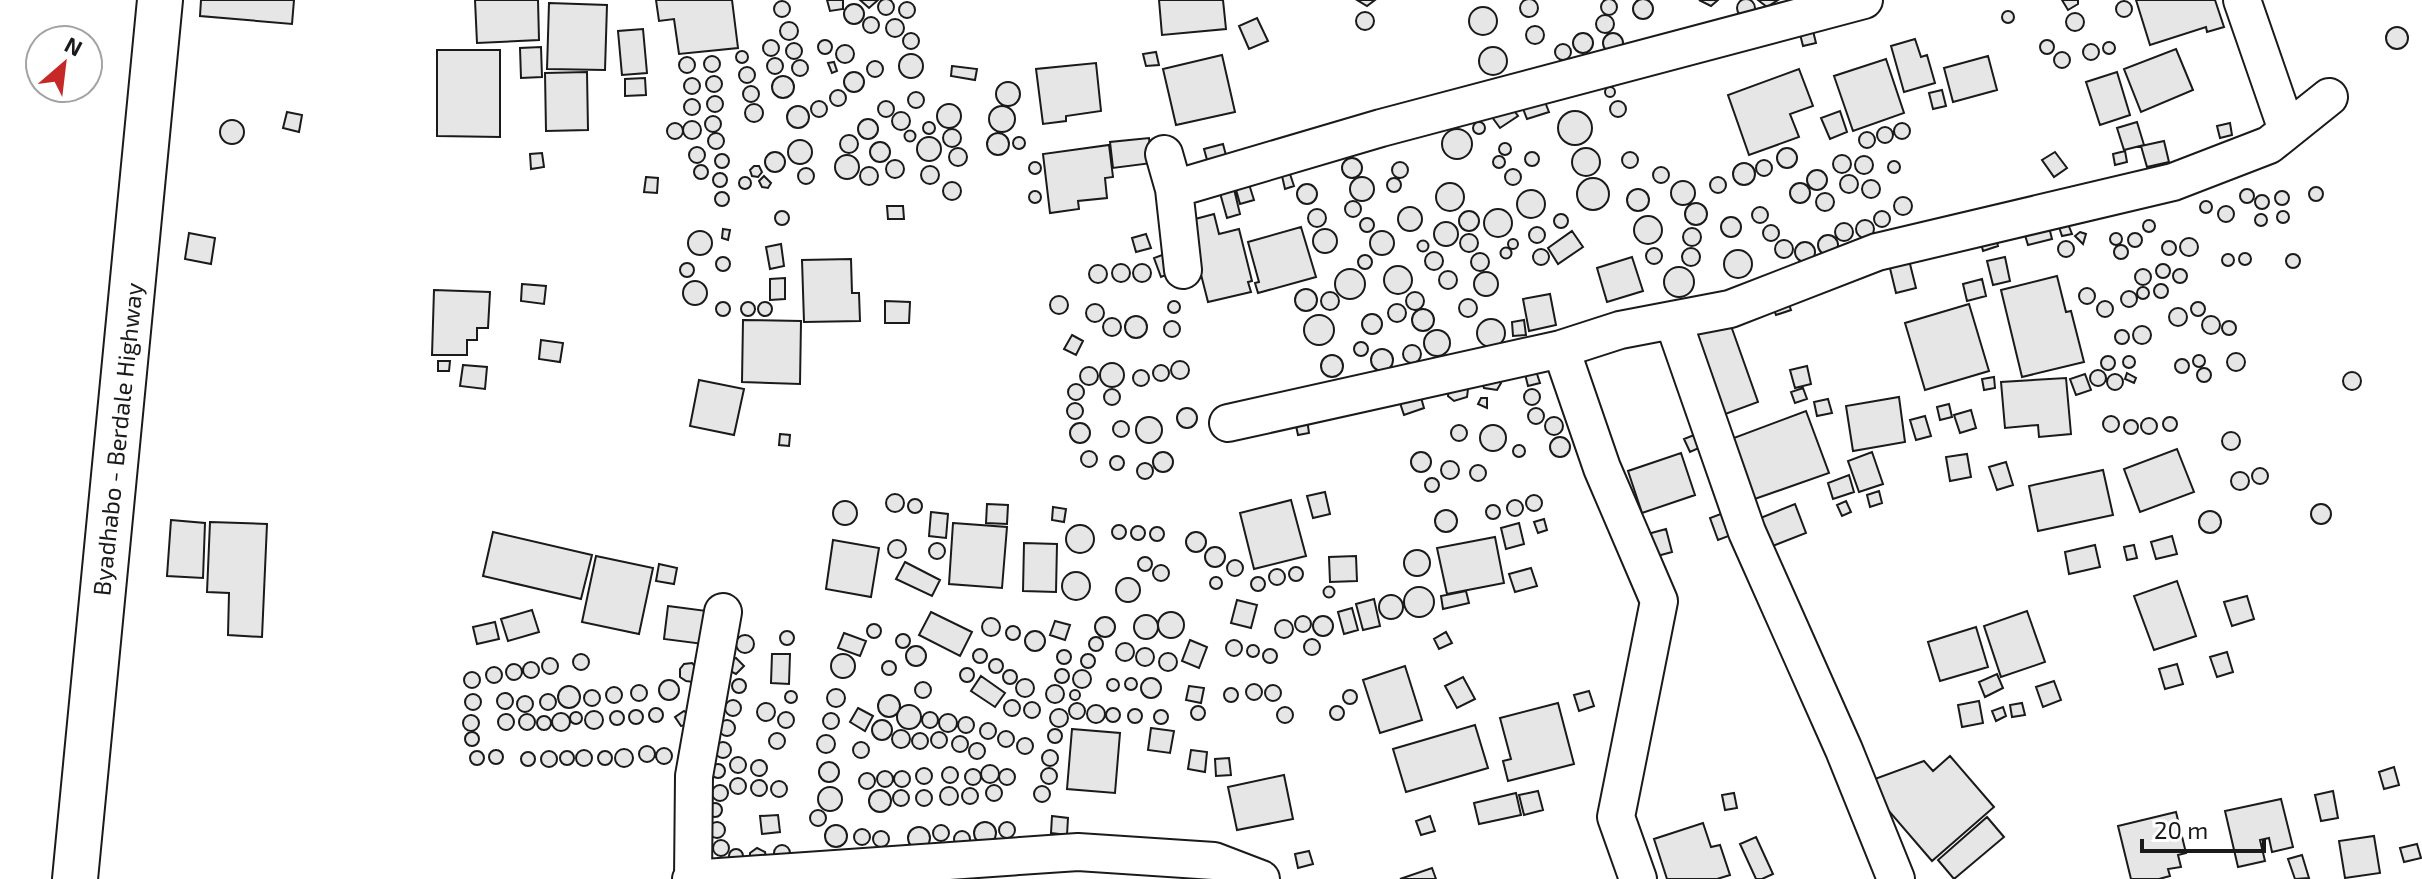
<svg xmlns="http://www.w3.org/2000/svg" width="2422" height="879" font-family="'Exo 2',sans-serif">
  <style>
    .building { fill: #e6e6e6; stroke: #1a1a1a; stroke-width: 2 }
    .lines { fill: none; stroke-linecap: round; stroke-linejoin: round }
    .street-casing { stroke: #1a1a1a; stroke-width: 40 }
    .primary-casing { stroke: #1a1a1a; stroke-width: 48 }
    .street { stroke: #fff; stroke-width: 36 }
    .primary { stroke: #fff; stroke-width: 44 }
    .labels { text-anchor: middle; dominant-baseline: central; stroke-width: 6; stroke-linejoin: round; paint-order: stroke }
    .street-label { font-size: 24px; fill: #1a1a1a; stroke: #fff }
  </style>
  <rect width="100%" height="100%" fill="#fff"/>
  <path class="building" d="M1520 8a9 9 0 1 1 18 0a9 9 0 1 1-18 0Z
    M1737 8a9 9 0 1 1 18 0a9 9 0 1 1-18 0Z
    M878 7a8 8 0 1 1 16 0a8 8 0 1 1-16 0Z
    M1633 9a10 10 0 1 1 20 0a10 10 0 1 1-20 0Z
    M1601 7a8 8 0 1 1 16 0a8 8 0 1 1-16 0Z
    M201,0H294L292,24L200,16Z
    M475,0H538L539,40L477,43Z
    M656,0H732L738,48L679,54L674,19L659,21Z
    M827,0H843V9L830,11Z
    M860,0H878L869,8Z
    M1159,0H1223L1226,29L1162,35Z
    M1357,0H1375L1367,6Z
    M1699,0H1718L1711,6Z
    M1758,0H1778L1767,7Z
    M2062,0H2078V4L2068,10Z
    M2136,0H2215L2224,27L2207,32L2206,27L2150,45Z
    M2116 9a8 8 0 1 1 16 0a8 8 0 1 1-16 0Z
    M774 9a8 8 0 1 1 16 0a8 8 0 1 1-16 0Z
    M899 10a8 8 0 1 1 16 0a8 8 0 1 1-16 0Z
    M549,3L607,5L605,70L547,69Z
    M844 14a10 10 0 1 1 20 0a10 10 0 1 1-20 0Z
    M1469 21a14 14 0 1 1 28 0a14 14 0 1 1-28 0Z
    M2002 17a6 6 0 1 1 12 0a6 6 0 1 1-12 0Z
    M1356 21a9 9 0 1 1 18 0a9 9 0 1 1-18 0Z
    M2066 22a9 9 0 1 1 18 0a9 9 0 1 1-18 0Z
    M1596 24a9 9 0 1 1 18 0a9 9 0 1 1-18 0Z
    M863 25a8 8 0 1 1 16 0a8 8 0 1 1-16 0Z
    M1257,18L1268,41L1249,49L1239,26Z
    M886 28a9 9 0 1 1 18 0a9 9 0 1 1-18 0Z
    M780 31a9 9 0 1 1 18 0a9 9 0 1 1-18 0Z
    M1526 35a9 9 0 1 1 18 0a9 9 0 1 1-18 0Z
    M1812,27L1816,43L1803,46L1799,30Z
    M2386 38a11 11 0 1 1 22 0a11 11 0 1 1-22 0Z
    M643,29L647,73L622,75L618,31Z
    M1603 43a10 10 0 1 1 20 0a10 10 0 1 1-20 0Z
    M1573 43a10 10 0 1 1 20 0a10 10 0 1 1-20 0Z
    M903 41a8 8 0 1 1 16 0a8 8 0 1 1-16 0Z
    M1915,39L1921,57L1927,55L1935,83L1904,92L1891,46Z
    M2040 47a7 7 0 1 1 14 0a7 7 0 1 1-14 0Z
    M818 47a7 7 0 1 1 14 0a7 7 0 1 1-14 0Z
    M763 48a8 8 0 1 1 16 0a8 8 0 1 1-16 0Z
    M2103 48a6 6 0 1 1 12 0a6 6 0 1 1-12 0Z
    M786 51a8 8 0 1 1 16 0a8 8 0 1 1-16 0Z
    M2083 52a8 8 0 1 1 16 0a8 8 0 1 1-16 0Z
    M1555 52a8 8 0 1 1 16 0a8 8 0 1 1-16 0Z
    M836 54a9 9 0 1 1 18 0a9 9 0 1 1-18 0Z
    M541,47L542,77L521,78L520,48Z
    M1479 61a14 14 0 1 1 28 0a14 14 0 1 1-28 0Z
    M2176,49L2193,90L2141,112L2124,69Z
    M437,50H500V137L437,136Z
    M736 57a6 6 0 1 1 12 0a6 6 0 1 1-12 0Z
    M1156,52L1159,65L1146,66L1143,54Z
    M2054 60a8 8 0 1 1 16 0a8 8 0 1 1-16 0Z
    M899 66a12 12 0 1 1 24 0a12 12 0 1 1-24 0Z
    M1222,55L1235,112L1176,125L1163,69Z
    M1988,56L1997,90L1953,102L1944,68Z
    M704 64a8 8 0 1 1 16 0a8 8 0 1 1-16 0Z
    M679 65a8 8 0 1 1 16 0a8 8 0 1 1-16 0Z
    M767 66a8 8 0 1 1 16 0a8 8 0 1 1-16 0Z
    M1886,59L1904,113L1853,131L1834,76Z
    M792 68a8 8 0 1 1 16 0a8 8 0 1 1-16 0Z
    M867 69a8 8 0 1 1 16 0a8 8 0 1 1-16 0Z
    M834,62L837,71L832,73L828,63Z
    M1096,63L1101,111L1066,116V121L1043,124L1036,69Z
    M952,66L977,69L975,80L951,76Z
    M739 75a8 8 0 1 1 16 0a8 8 0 1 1-16 0Z
    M1799,69L1813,106L1790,114L1799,137L1749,155L1728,95Z
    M587,72L588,130L546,131L545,73Z
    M2117,72L2130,115L2100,125L2086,82Z
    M844 82a10 10 0 1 1 20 0a10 10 0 1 1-20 0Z
    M772 87a11 11 0 1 1 22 0a11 11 0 1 1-22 0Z
    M706 84a8 8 0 1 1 16 0a8 8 0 1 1-16 0Z
    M645,78L646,95L625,96V79Z
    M684 86a8 8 0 1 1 16 0a8 8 0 1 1-16 0Z
    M996 94a12 12 0 1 1 24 0a12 12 0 1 1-24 0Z
    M743 94a8 8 0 1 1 16 0a8 8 0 1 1-16 0Z
    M1605 92a5 5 0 1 1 10 0a5 5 0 1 1-10 0Z
    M1942,90L1946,106L1933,109L1929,93Z
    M830 98a8 8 0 1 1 16 0a8 8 0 1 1-16 0Z
    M908 100a8 8 0 1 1 16 0a8 8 0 1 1-16 0Z
    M707 104a8 8 0 1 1 16 0a8 8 0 1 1-16 0Z
    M1543,97L1549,112L1527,119L1522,106Z
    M684 107a8 8 0 1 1 16 0a8 8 0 1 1-16 0Z
    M878 109a8 8 0 1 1 16 0a8 8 0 1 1-16 0Z
    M1610 109a8 8 0 1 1 16 0a8 8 0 1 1-16 0Z
    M811 109a8 8 0 1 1 16 0a8 8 0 1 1-16 0Z
    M937 116a12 12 0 1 1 24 0a12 12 0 1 1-24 0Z
    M745 113a9 9 0 1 1 18 0a9 9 0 1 1-18 0Z
    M1510,105L1518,116L1500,128L1492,117Z
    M787 117a11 11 0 1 1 22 0a11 11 0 1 1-22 0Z
    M989 119a13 13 0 1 1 26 0a13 13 0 1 1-26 0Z
    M1840,111L1847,132L1830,139L1821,118Z
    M1558 128a17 17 0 1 1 34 0a17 17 0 1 1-34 0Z
    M892 121a9 9 0 1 1 18 0a9 9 0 1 1-18 0Z
    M287,112L302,115L299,132L283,128Z
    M705 124a8 8 0 1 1 16 0a8 8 0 1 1-16 0Z
    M858 129a10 10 0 1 1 20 0a10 10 0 1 1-20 0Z
    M220 132a12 12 0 1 1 24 0a12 12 0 1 1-24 0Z
    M683 130a9 9 0 1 1 18 0a9 9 0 1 1-18 0Z
    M1473 128a6 6 0 1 1 12 0a6 6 0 1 1-12 0Z
    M2137,122L2144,145L2124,150L2117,128Z
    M923 128a6 6 0 1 1 12 0a6 6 0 1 1-12 0Z
    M1894 131a8 8 0 1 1 16 0a8 8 0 1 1-16 0Z
    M2230,123L2232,135L2220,138L2217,126Z
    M667 131a8 8 0 1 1 16 0a8 8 0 1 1-16 0Z
    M1877 135a8 8 0 1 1 16 0a8 8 0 1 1-16 0Z
    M1442 144a15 15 0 1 1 30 0a15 15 0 1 1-30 0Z
    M943 138a9 9 0 1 1 18 0a9 9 0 1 1-18 0Z
    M904.5 136a5.5 5.5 0 1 1 11 0a5.5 5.5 0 1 1-11 0Z
    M1859 140a8 8 0 1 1 16 0a8 8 0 1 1-16 0Z
    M987 144a11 11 0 1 1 22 0a11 11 0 1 1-22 0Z
    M708 141a8 8 0 1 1 16 0a8 8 0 1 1-16 0Z
    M840 144a9 9 0 1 1 18 0a9 9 0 1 1-18 0Z
    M917 149a12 12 0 1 1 24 0a12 12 0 1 1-24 0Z
    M1013 143a6 6 0 1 1 12 0a6 6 0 1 1-12 0Z
    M1149,138L1152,163L1113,168L1110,142Z
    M788 152a12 12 0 1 1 24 0a12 12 0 1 1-24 0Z
    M2164,141L2169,162L2147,167L2141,146Z
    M870 152a10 10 0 1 1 20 0a10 10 0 1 1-20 0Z
    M1499 149a6 6 0 1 1 12 0a6 6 0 1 1-12 0Z
    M1223,144L1228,163L1209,167L1204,149Z
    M1109,145L1113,177L1105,178L1107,198L1078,201L1079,209L1050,213L1043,154Z
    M689 155a8 8 0 1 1 16 0a8 8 0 1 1-16 0Z
    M1777 158a10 10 0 1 1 20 0a10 10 0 1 1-20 0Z
    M949 157a9 9 0 1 1 18 0a9 9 0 1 1-18 0Z
    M1572 162a14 14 0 1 1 28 0a14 14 0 1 1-28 0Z
    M2125,151L2127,162L2115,165L2113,154Z
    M1622 160a8 8 0 1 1 16 0a8 8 0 1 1-16 0Z
    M1525 159a7 7 0 1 1 14 0a7 7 0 1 1-14 0Z
    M2055,152L2067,168L2054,177L2042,160Z
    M765 162a10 10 0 1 1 20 0a10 10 0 1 1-20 0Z
    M542,153L544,167L531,169L530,154Z
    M715 161a7 7 0 1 1 14 0a7 7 0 1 1-14 0Z
    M1833 164a9 9 0 1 1 18 0a9 9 0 1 1-18 0Z
    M835 167a12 12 0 1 1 24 0a12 12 0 1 1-24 0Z
    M1493 162a6 6 0 1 1 12 0a6 6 0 1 1-12 0Z
    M1855 165a9 9 0 1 1 18 0a9 9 0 1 1-18 0Z
    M1342 168a10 10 0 1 1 20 0a10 10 0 1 1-20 0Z
    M886 169a9 9 0 1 1 18 0a9 9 0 1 1-18 0Z
    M1756 168a8 8 0 1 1 16 0a8 8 0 1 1-16 0Z
    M1888 167a6 6 0 1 1 12 0a6 6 0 1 1-12 0Z
    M1029 168a6 6 0 1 1 12 0a6 6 0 1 1-12 0Z
    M1392 170a8 8 0 1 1 16 0a8 8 0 1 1-16 0Z
    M1733 174a11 11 0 1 1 22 0a11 11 0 1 1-22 0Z
    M694 172a7 7 0 1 1 14 0a7 7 0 1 1-14 0Z
    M921 175a9 9 0 1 1 18 0a9 9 0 1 1-18 0Z
    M754,166H759L762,172L758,177L752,176L750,170Z
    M860 176a9 9 0 1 1 18 0a9 9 0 1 1-18 0Z
    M1653 175a8 8 0 1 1 16 0a8 8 0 1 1-16 0Z
    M798 176a8 8 0 1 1 16 0a8 8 0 1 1-16 0Z
    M1505 177a8 8 0 1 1 16 0a8 8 0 1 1-16 0Z
    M1807 180a10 10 0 1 1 20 0a10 10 0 1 1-20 0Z
    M713 180a7 7 0 1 1 14 0a7 7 0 1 1-14 0Z
    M1290,174L1294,186L1285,189L1282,176Z
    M1840 184a9 9 0 1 1 18 0a9 9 0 1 1-18 0Z
    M764,176L771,183L768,188L762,187L759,181Z
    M739 183a6 6 0 1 1 12 0a6 6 0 1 1-12 0Z
    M646,177L658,178L657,193L644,192Z
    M1350 189a12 12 0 1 1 24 0a12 12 0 1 1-24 0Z
    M1710 185a8 8 0 1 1 16 0a8 8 0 1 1-16 0Z
    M1387 185a7 7 0 1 1 14 0a7 7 0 1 1-14 0Z
    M1577 194a16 16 0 1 1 32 0a16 16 0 1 1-32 0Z
    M1862 189a9 9 0 1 1 18 0a9 9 0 1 1-18 0Z
    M1248,181L1254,200L1240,204L1235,186Z
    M1671 193a12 12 0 1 1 24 0a12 12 0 1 1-24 0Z
    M943 191a9 9 0 1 1 18 0a9 9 0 1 1-18 0Z
    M1436 197a14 14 0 1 1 28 0a14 14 0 1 1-28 0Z
    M1790 193a10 10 0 1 1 20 0a10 10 0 1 1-20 0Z
    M1297 194a10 10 0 1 1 20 0a10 10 0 1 1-20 0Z
    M2309 194a7 7 0 1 1 14 0a7 7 0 1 1-14 0Z
    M1234,189L1240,214L1227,218L1220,193Z
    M2240 196a7 7 0 1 1 14 0a7 7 0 1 1-14 0Z
    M1627 200a11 11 0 1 1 22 0a11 11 0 1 1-22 0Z
    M1517 204a14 14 0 1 1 28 0a14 14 0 1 1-28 0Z
    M2275 198a7 7 0 1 1 14 0a7 7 0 1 1-14 0Z
    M1029 197a6 6 0 1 1 12 0a6 6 0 1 1-12 0Z
    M715 199a7 7 0 1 1 14 0a7 7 0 1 1-14 0Z
    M1816 202a9 9 0 1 1 18 0a9 9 0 1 1-18 0Z
    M2255 202a7 7 0 1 1 14 0a7 7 0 1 1-14 0Z
    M1894 206a9 9 0 1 1 18 0a9 9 0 1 1-18 0Z
    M1345 209a8 8 0 1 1 16 0a8 8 0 1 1-16 0Z
    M2200 207a6 6 0 1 1 12 0a6 6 0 1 1-12 0Z
    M1685 214a11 11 0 1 1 22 0a11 11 0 1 1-22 0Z
    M887,206H903L904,219H888Z
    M2218 214a8 8 0 1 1 16 0a8 8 0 1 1-16 0Z
    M1398 219a12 12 0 1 1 24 0a12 12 0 1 1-24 0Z
    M1752 215a8 8 0 1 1 16 0a8 8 0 1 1-16 0Z
    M1308 218a9 9 0 1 1 18 0a9 9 0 1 1-18 0Z
    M1484 223a14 14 0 1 1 28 0a14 14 0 1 1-28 0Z
    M1459 221a10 10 0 1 1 20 0a10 10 0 1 1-20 0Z
    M775 218a7 7 0 1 1 14 0a7 7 0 1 1-14 0Z
    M2277 217a6 6 0 1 1 12 0a6 6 0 1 1-12 0Z
    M1874 219a8 8 0 1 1 16 0a8 8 0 1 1-16 0Z
    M2255 220a6 6 0 1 1 12 0a6 6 0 1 1-12 0Z
    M1554 221a7 7 0 1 1 14 0a7 7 0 1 1-14 0Z
    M1214,214L1219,234L1239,229L1252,281L1248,282L1251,292L1208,302L1193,243L1184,222Z
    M2046,215L2052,239L2028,245L2021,222Z
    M1634 230a14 14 0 1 1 28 0a14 14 0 1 1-28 0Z
    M1721 227a10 10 0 1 1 20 0a10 10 0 1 1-20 0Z
    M1360 225a7 7 0 1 1 14 0a7 7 0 1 1-14 0Z
    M2143 226a6 6 0 1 1 12 0a6 6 0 1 1-12 0Z
    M1856 229a9 9 0 1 1 18 0a9 9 0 1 1-18 0Z
    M1434 234a12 12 0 1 1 24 0a12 12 0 1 1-24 0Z
    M1835 232a9 9 0 1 1 18 0a9 9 0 1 1-18 0Z
    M2068,224L2072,234L2062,236L2059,227Z
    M1763 233a8 8 0 1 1 16 0a8 8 0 1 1-16 0Z
    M1529 235a8 8 0 1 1 16 0a8 8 0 1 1-16 0Z
    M1301,227L1316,277L1258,293L1255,283L1259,282L1248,242Z
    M1683 237a9 9 0 1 1 18 0a9 9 0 1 1-18 0Z
    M723,229L730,230L728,240L722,238Z
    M1313 241a12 12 0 1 1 24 0a12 12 0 1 1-24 0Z
    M688 243a12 12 0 1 1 24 0a12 12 0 1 1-24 0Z
    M1572,231L1583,247L1558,264L1548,248Z
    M1994,231L1998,246L1983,251L1979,235Z
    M1370 243a12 12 0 1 1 24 0a12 12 0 1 1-24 0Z
    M2080,232L2086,234L2083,244L2075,236Z
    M189,233L215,238L211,264L185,259Z
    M2110 239a6 6 0 1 1 12 0a6 6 0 1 1-12 0Z
    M2128 240a7 7 0 1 1 14 0a7 7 0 1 1-14 0Z
    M1460 243a9 9 0 1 1 18 0a9 9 0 1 1-18 0Z
    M1146,234L1151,248L1136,252L1132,238Z
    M1818 245a10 10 0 1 1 20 0a10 10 0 1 1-20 0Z
    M2180 247a9 9 0 1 1 18 0a9 9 0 1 1-18 0Z
    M1508 244a5 5 0 1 1 10 0a5 5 0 1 1-10 0Z
    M1775 249a9 9 0 1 1 18 0a9 9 0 1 1-18 0Z
    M1417.5 246a5.5 5.5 0 1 1 11 0a5.5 5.5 0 1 1-11 0Z
    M2162 248a7 7 0 1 1 14 0a7 7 0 1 1-14 0Z
    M2058 249a8 8 0 1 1 16 0a8 8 0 1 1-16 0Z
    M1795 252a10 10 0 1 1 20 0a10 10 0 1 1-20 0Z
    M781,244L784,266L770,269L766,247Z
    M2114 252a7 7 0 1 1 14 0a7 7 0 1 1-14 0Z
    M1500.5 253a5.5 5.5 0 1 1 11 0a5.5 5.5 0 1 1-11 0Z
    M1682 257a9 9 0 1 1 18 0a9 9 0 1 1-18 0Z
    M1646 256a8 8 0 1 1 16 0a8 8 0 1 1-16 0Z
    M1533 257a8 8 0 1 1 16 0a8 8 0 1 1-16 0Z
    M1724 264a14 14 0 1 1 28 0a14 14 0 1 1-28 0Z
    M1425 261a9 9 0 1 1 18 0a9 9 0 1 1-18 0Z
    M2239 259a6 6 0 1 1 12 0a6 6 0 1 1-12 0Z
    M1471 262a9 9 0 1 1 18 0a9 9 0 1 1-18 0Z
    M2286 261a7 7 0 1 1 14 0a7 7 0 1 1-14 0Z
    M2222 260a6 6 0 1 1 12 0a6 6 0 1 1-12 0Z
    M1165,254L1171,273L1161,277L1154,258Z
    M1358 262a7 7 0 1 1 14 0a7 7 0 1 1-14 0Z
    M1908,256L1916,288L1896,293L1888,260Z
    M716 264a7 7 0 1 1 14 0a7 7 0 1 1-14 0Z
    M1632,257L1643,291L1607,302L1597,268Z
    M2005,257L2010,281L1993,285L1987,261Z
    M851,259L852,293H859L860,321L804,322L802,260Z
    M680 270a7 7 0 1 1 14 0a7 7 0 1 1-14 0Z
    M1112 273a9 9 0 1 1 18 0a9 9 0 1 1-18 0Z
    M1133 273a9 9 0 1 1 18 0a9 9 0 1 1-18 0Z
    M2156 271a7 7 0 1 1 14 0a7 7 0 1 1-14 0Z
    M1089 274a9 9 0 1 1 18 0a9 9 0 1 1-18 0Z
    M1384 280a14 14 0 1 1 28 0a14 14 0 1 1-28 0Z
    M1664 282a15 15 0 1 1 30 0a15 15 0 1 1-30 0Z
    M2135 277a8 8 0 1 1 16 0a8 8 0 1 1-16 0Z
    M2173 276a7 7 0 1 1 14 0a7 7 0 1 1-14 0Z
    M1335 284a15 15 0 1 1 30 0a15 15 0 1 1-30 0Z
    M1439 280a9 9 0 1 1 18 0a9 9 0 1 1-18 0Z
    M1474 284a12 12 0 1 1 24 0a12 12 0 1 1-24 0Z
    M2057,276L2066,312L2071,311L2084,362L2022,377L2001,290Z
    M785,278V299L770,300V279Z
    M1982,279L1986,296L1967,301L1963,284Z
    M683 293a12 12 0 1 1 24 0a12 12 0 1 1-24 0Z
    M2154 291a7 7 0 1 1 14 0a7 7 0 1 1-14 0Z
    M522,284L546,286L544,304L521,301Z
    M2137 293a6 6 0 1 1 12 0a6 6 0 1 1-12 0Z
    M2079 296a8 8 0 1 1 16 0a8 8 0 1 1-16 0Z
    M1295 300a11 11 0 1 1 22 0a11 11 0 1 1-22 0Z
    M434,290L490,292L488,328H477V340H467V355H432Z
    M2121 299a8 8 0 1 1 16 0a8 8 0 1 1-16 0Z
    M1406 301a9 9 0 1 1 18 0a9 9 0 1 1-18 0Z
    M1321 301a9 9 0 1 1 18 0a9 9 0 1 1-18 0Z
    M1550,294L1556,325L1529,331L1523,299Z
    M1786,296L1791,310L1776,315L1771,302Z
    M1050 305a9 9 0 1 1 18 0a9 9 0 1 1-18 0Z
    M1459 308a9 9 0 1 1 18 0a9 9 0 1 1-18 0Z
    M885,301L910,302L909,323H885Z
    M1168 307a6 6 0 1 1 12 0a6 6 0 1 1-12 0Z
    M2097 309a8 8 0 1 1 16 0a8 8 0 1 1-16 0Z
    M741 309a7 7 0 1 1 14 0a7 7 0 1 1-14 0Z
    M716 309a7 7 0 1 1 14 0a7 7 0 1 1-14 0Z
    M758 309a7 7 0 1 1 14 0a7 7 0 1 1-14 0Z
    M2191 309a7 7 0 1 1 14 0a7 7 0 1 1-14 0Z
    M1388 313a9 9 0 1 1 18 0a9 9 0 1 1-18 0Z
    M1969,304L1989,371L1925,390L1905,323Z
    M1086 313a9 9 0 1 1 18 0a9 9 0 1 1-18 0Z
    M2169 317a9 9 0 1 1 18 0a9 9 0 1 1-18 0Z
    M1412 320a11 11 0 1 1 22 0a11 11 0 1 1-22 0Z
    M1362 324a10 10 0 1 1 20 0a10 10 0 1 1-20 0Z
    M1304 330a15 15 0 1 1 30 0a15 15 0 1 1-30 0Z
    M1125 327a11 11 0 1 1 22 0a11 11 0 1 1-22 0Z
    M2202 325a9 9 0 1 1 18 0a9 9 0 1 1-18 0Z
    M1103 327a9 9 0 1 1 18 0a9 9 0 1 1-18 0Z
    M1477 333a14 14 0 1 1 28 0a14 14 0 1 1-28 0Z
    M743,320L801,321L800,384L742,382Z
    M1524,320L1526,335L1513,336L1512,322Z
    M1164 329a8 8 0 1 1 16 0a8 8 0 1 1-16 0Z
    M2222 328a7 7 0 1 1 14 0a7 7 0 1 1-14 0Z
    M1730,323L1758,402L1720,416L1692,336Z
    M2133 335a9 9 0 1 1 18 0a9 9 0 1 1-18 0Z
    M1424 343a13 13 0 1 1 26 0a13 13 0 1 1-26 0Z
    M2115 337a7 7 0 1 1 14 0a7 7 0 1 1-14 0Z
    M1072,335L1083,341L1076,355L1064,349Z
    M541,340L563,343L560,362L539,359Z
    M1354 349a7 7 0 1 1 14 0a7 7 0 1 1-14 0Z
    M1403 354a9 9 0 1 1 18 0a9 9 0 1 1-18 0Z
    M1371 360a11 11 0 1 1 22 0a11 11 0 1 1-22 0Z
    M2227 362a9 9 0 1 1 18 0a9 9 0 1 1-18 0Z
    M1321 366a11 11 0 1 1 22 0a11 11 0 1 1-22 0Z
    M2193 361a6 6 0 1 1 12 0a6 6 0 1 1-12 0Z
    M2123 362a6 6 0 1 1 12 0a6 6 0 1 1-12 0Z
    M2101 363a7 7 0 1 1 14 0a7 7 0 1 1-14 0Z
    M2175 366a7 7 0 1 1 14 0a7 7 0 1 1-14 0Z
    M1171 370a9 9 0 1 1 18 0a9 9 0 1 1-18 0Z
    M438,361H450L449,371H438Z
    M1100 375a12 12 0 1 1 24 0a12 12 0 1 1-24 0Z
    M463,365L487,367L485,389L460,386Z
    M1153 373a8 8 0 1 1 16 0a8 8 0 1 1-16 0Z
    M1807,366L1811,384L1795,388L1790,370Z
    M1080 376a9 9 0 1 1 18 0a9 9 0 1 1-18 0Z
    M2197 375a7 7 0 1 1 14 0a7 7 0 1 1-14 0Z
    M2090 378a8 8 0 1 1 16 0a8 8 0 1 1-16 0Z
    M1133 378a8 8 0 1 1 16 0a8 8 0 1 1-16 0Z
    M1536,371L1540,383L1528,386L1525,374Z
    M2343 381a9 9 0 1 1 18 0a9 9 0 1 1-18 0Z
    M2127,373L2136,378L2134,383L2125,379Z
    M2085,374L2091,390L2076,395L2070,379Z
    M2107 382a8 8 0 1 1 16 0a8 8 0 1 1-16 0Z
    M1499,376L1501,383L1497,390L1484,388L1481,381Z
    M1994,377L1995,388L1984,390L1982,379Z
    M2066,378L2071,434L2039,437L2038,425L2005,428L2001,382Z
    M699,380L744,389L734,435L690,426Z
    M1462,383L1468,389L1467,397L1454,401L1448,396L1449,388Z
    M1068 392a8 8 0 1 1 16 0a8 8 0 1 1-16 0Z
    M1803,388L1807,399L1795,403L1791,392Z
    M1524 397a8 8 0 1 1 16 0a8 8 0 1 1-16 0Z
    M1104 397a8 8 0 1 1 16 0a8 8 0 1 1-16 0Z
    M1420,394L1424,408L1404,415L1399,400Z
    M1899,397L1905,442L1853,451L1846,406Z
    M1481,398H1487V408L1478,404Z
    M1828,399L1832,413L1817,416L1814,402Z
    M1067 411a8 8 0 1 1 16 0a8 8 0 1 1-16 0Z
    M1949,404L1952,417L1940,420L1937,407Z
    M1177 418a10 10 0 1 1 20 0a10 10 0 1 1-20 0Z
    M1528 416a8 8 0 1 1 16 0a8 8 0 1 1-16 0Z
    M1971,410L1976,428L1960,433L1954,415Z
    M1806,411L1829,473L1749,501L1731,439Z
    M1925,416L1931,436L1916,440L1910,420Z
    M2103 424a8 8 0 1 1 16 0a8 8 0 1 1-16 0Z
    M1545 426a9 9 0 1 1 18 0a9 9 0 1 1-18 0Z
    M1136 430a13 13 0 1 1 26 0a13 13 0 1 1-26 0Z
    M2163 424a7 7 0 1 1 14 0a7 7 0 1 1-14 0Z
    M2141 426a8 8 0 1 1 16 0a8 8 0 1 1-16 0Z
    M1307,419L1309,433L1298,435L1295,421Z
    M2124 427a7 7 0 1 1 14 0a7 7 0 1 1-14 0Z
    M1113 429a8 8 0 1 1 16 0a8 8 0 1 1-16 0Z
    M1070 433a10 10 0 1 1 20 0a10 10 0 1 1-20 0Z
    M1451 433a8 8 0 1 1 16 0a8 8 0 1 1-16 0Z
    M1480 438a13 13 0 1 1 26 0a13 13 0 1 1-26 0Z
    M2222 441a9 9 0 1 1 18 0a9 9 0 1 1-18 0Z
    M780,434L790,435L789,446L779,445Z
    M1694,435L1701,447L1690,452L1684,439Z
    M1550 447a10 10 0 1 1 20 0a10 10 0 1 1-20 0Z
    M1513 451a6 6 0 1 1 12 0a6 6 0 1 1-12 0Z
    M2177,449L2194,492L2140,512L2124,469Z
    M1081 459a8 8 0 1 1 16 0a8 8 0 1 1-16 0Z
    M1411 462a10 10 0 1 1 20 0a10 10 0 1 1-20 0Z
    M1872,452L1883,484L1859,492L1848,461Z
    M1153 462a10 10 0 1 1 20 0a10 10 0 1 1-20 0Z
    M1681,453L1695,495L1642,513L1628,471Z
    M1967,454L1971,477L1950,481L1946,457Z
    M1110 463a7 7 0 1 1 14 0a7 7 0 1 1-14 0Z
    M1441 470a9 9 0 1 1 18 0a9 9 0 1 1-18 0Z
    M2006,462L2013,485L1997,490L1989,467Z
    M1137 471a8 8 0 1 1 16 0a8 8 0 1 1-16 0Z
    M1470 473a8 8 0 1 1 16 0a8 8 0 1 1-16 0Z
    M2252 476a8 8 0 1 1 16 0a8 8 0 1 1-16 0Z
    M2103,470L2113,515L2038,531L2029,486Z
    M2231 481a9 9 0 1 1 18 0a9 9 0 1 1-18 0Z
    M1849,475L1854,492L1833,499L1828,483Z
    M1425 485a7 7 0 1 1 14 0a7 7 0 1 1-14 0Z
    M1879,491L1882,503L1870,507L1867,495Z
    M1325,492L1330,514L1313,518L1307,496Z
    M886 503a9 9 0 1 1 18 0a9 9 0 1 1-18 0Z
    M1526 503a8 8 0 1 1 16 0a8 8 0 1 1-16 0Z
    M908 506a7 7 0 1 1 14 0a7 7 0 1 1-14 0Z
    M1291,500L1306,556L1254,569L1240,513Z
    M1507 508a8 8 0 1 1 16 0a8 8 0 1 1-16 0Z
    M1846,501L1851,512L1842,516L1837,505Z
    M833 513a12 12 0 1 1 24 0a12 12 0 1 1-24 0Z
    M987,504L1008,505L1007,524L986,523Z
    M1795,504L1806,533L1770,547L1758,519Z
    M2311 514a10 10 0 1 1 20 0a10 10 0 1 1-20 0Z
    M1486 512a7 7 0 1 1 14 0a7 7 0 1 1-14 0Z
    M1053,507L1066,509L1064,522L1052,520Z
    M1435 521a11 11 0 1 1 22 0a11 11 0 1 1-22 0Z
    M2199 522a11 11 0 1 1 22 0a11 11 0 1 1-22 0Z
    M931,512L948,514L946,538L929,536Z
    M1726,512L1734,534L1718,540L1710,518Z
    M1544,519L1547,530L1538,533L1534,522Z
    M171,520L205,523L203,578L167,576Z
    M210,522L267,524L262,637L228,635L229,593L207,592Z
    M953,523L1007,527L1002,588L949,584Z
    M1519,523L1524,544L1506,549L1501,528Z
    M1112 532a7 7 0 1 1 14 0a7 7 0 1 1-14 0Z
    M1066 539a14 14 0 1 1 28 0a14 14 0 1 1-28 0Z
    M1131 533a7 7 0 1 1 14 0a7 7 0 1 1-14 0Z
    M1150 534a7 7 0 1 1 14 0a7 7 0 1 1-14 0Z
    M1666,529L1672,552L1650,558L1644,535Z
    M1186 542a10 10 0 1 1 20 0a10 10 0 1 1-20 0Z
    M493,532L592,555L581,599L483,576Z
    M2172,536L2177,554L2156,559L2151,542Z
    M1495,537L1504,583L1447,594L1437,548Z
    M888 549a9 9 0 1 1 18 0a9 9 0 1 1-18 0Z
    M833,540L879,548L871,597L826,589Z
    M929 551a8 8 0 1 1 16 0a8 8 0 1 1-16 0Z
    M1024,543L1057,544L1056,592L1023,591Z
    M2095,545L2100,567L2069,574L2065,552Z
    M2134,545L2137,558L2127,560L2124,547Z
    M1205 557a10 10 0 1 1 20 0a10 10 0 1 1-20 0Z
    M1404 563a13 13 0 1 1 26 0a13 13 0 1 1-26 0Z
    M596,556L653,568L639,634L582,622Z
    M1356,556L1357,581L1330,582L1329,557Z
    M1138 564a7 7 0 1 1 14 0a7 7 0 1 1-14 0Z
    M1227 568a8 8 0 1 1 16 0a8 8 0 1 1-16 0Z
    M905,562L940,580L932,596L896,579Z
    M659,564L677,568L674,584L656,581Z
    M1153 573a8 8 0 1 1 16 0a8 8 0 1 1-16 0Z
    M1289 574a7 7 0 1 1 14 0a7 7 0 1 1-14 0Z
    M1531,568L1537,586L1515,592L1509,574Z
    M1269 577a8 8 0 1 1 16 0a8 8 0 1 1-16 0Z
    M1062 586a14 14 0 1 1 28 0a14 14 0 1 1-28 0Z
    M1251 584a7 7 0 1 1 14 0a7 7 0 1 1-14 0Z
    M1210 583a6 6 0 1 1 12 0a6 6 0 1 1-12 0Z
    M1116 590a12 12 0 1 1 24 0a12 12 0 1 1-24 0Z
    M2177,581L2196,636L2154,650L2134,596Z
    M1323.5 592a5.5 5.5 0 1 1 11 0a5.5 5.5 0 1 1-11 0Z
    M1404 602a15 15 0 1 1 30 0a15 15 0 1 1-30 0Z
    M1466,591L1469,603L1443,609L1441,596Z
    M1379 607a12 12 0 1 1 24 0a12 12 0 1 1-24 0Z
    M2247,596L2254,619L2232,626L2224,602Z
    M1374,599L1380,626L1363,630L1356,604Z
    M1237,600L1257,605L1251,628L1231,623Z
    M668,606L707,611L703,644L664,639Z
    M1352,608L1358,630L1344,634L1338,612Z
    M532,610L539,632L508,641L501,619Z
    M2027,611L2045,662L2001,677L1984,626Z
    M931,612L972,632L960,656L919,635Z
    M1158 625a13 13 0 1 1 26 0a13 13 0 1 1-26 0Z
    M1134 627a12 12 0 1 1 24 0a12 12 0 1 1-24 0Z
    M1313 626a10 10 0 1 1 20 0a10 10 0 1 1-20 0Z
    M1295 624a8 8 0 1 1 16 0a8 8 0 1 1-16 0Z
    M1095 627a10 10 0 1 1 20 0a10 10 0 1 1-20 0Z
    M982 627a9 9 0 1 1 18 0a9 9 0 1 1-18 0Z
    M1275 629a9 9 0 1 1 18 0a9 9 0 1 1-18 0Z
    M1055,621L1070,625L1065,640L1050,635Z
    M495,622L499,639L477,644L473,627Z
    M867 631a7 7 0 1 1 14 0a7 7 0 1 1-14 0Z
    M1006 633a7 7 0 1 1 14 0a7 7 0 1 1-14 0Z
    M1976,627L1988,667L1940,681L1928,642Z
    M780 638a7 7 0 1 1 14 0a7 7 0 1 1-14 0Z
    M1025 641a10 10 0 1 1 20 0a10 10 0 1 1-20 0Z
    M1446,632L1452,643L1439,649L1434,639Z
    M844,633L866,641L860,656L838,648Z
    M896 641a7 7 0 1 1 14 0a7 7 0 1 1-14 0Z
    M736 644a9 9 0 1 1 18 0a9 9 0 1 1-18 0Z
    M1089 644a7 7 0 1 1 14 0a7 7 0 1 1-14 0Z
    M1304 647a8 8 0 1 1 16 0a8 8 0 1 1-16 0Z
    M1226 648a8 8 0 1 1 16 0a8 8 0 1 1-16 0Z
    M1190,640L1207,647L1199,668L1182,661Z
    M1116 652a9 9 0 1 1 18 0a9 9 0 1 1-18 0Z
    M1247 651a6 6 0 1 1 12 0a6 6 0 1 1-12 0Z
    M906 656a10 10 0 1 1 20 0a10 10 0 1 1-20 0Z
    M1136 657a9 9 0 1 1 18 0a9 9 0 1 1-18 0Z
    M973 656a7 7 0 1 1 14 0a7 7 0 1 1-14 0Z
    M1263 656a7 7 0 1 1 14 0a7 7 0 1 1-14 0Z
    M1057 657a7 7 0 1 1 14 0a7 7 0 1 1-14 0Z
    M2227,652L2233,672L2217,677L2210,657Z
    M1159 662a9 9 0 1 1 18 0a9 9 0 1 1-18 0Z
    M1081 661a7 7 0 1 1 14 0a7 7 0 1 1-14 0Z
    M831 666a12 12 0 1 1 24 0a12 12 0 1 1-24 0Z
    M772,654H790L789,684L771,683Z
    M573 662a8 8 0 1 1 16 0a8 8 0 1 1-16 0Z
    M542 666a8 8 0 1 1 16 0a8 8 0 1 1-16 0Z
    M736,658L744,666L736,674L730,671L731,660Z
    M989 666a7 7 0 1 1 14 0a7 7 0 1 1-14 0Z
    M882 668a7 7 0 1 1 14 0a7 7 0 1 1-14 0Z
    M523 670a8 8 0 1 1 16 0a8 8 0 1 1-16 0Z
    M692,663L697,668L693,682L686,681L680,677V669L684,664Z
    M506 672a8 8 0 1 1 16 0a8 8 0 1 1-16 0Z
    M2177,664L2183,684L2165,689L2159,669Z
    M1405,666L1422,720L1380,733L1363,680Z
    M486 675a8 8 0 1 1 16 0a8 8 0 1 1-16 0Z
    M960 675a7 7 0 1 1 14 0a7 7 0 1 1-14 0Z
    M1055 676a7 7 0 1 1 14 0a7 7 0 1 1-14 0Z
    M1003 677a7 7 0 1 1 14 0a7 7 0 1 1-14 0Z
    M1073 679a9 9 0 1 1 18 0a9 9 0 1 1-18 0Z
    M464 680a8 8 0 1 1 16 0a8 8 0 1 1-16 0Z
    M1997,674L2003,688L1985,697L1979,682Z
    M981,676L1005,693L995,707L971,691Z
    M1463,677L1475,699L1457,708L1445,686Z
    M1125 684a6 6 0 1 1 12 0a6 6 0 1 1-12 0Z
    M1141 688a10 10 0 1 1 20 0a10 10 0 1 1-20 0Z
    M1107 685a6 6 0 1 1 12 0a6 6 0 1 1-12 0Z
    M732 686a7 7 0 1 1 14 0a7 7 0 1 1-14 0Z
    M1016 688a9 9 0 1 1 18 0a9 9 0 1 1-18 0Z
    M659 690a10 10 0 1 1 20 0a10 10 0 1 1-20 0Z
    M2054,681L2061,700L2043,707L2036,687Z
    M915 690a8 8 0 1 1 16 0a8 8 0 1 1-16 0Z
    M1246 692a8 8 0 1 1 16 0a8 8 0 1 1-16 0Z
    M631 693a8 8 0 1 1 16 0a8 8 0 1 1-16 0Z
    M1046 694a9 9 0 1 1 18 0a9 9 0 1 1-18 0Z
    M1265 693a8 8 0 1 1 16 0a8 8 0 1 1-16 0Z
    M558 697a11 11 0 1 1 22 0a11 11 0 1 1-22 0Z
    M1189,686L1204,688L1201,703L1186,700Z
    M606 695a8 8 0 1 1 16 0a8 8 0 1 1-16 0Z
    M1224 695a7 7 0 1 1 14 0a7 7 0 1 1-14 0Z
    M827 698a9 9 0 1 1 18 0a9 9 0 1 1-18 0Z
    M1343 697a7 7 0 1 1 14 0a7 7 0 1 1-14 0Z
    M1070 695a5 5 0 1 1 10 0a5 5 0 1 1-10 0Z
    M584 698a8 8 0 1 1 16 0a8 8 0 1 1-16 0Z
    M785 697a6 6 0 1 1 12 0a6 6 0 1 1-12 0Z
    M1589,691L1594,706L1579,711L1574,695Z
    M497 701a8 8 0 1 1 16 0a8 8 0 1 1-16 0Z
    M540 702a8 8 0 1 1 16 0a8 8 0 1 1-16 0Z
    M465 702a8 8 0 1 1 16 0a8 8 0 1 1-16 0Z
    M878 706a11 11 0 1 1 22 0a11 11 0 1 1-22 0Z
    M517 704a8 8 0 1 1 16 0a8 8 0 1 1-16 0Z
    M1004 708a8 8 0 1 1 16 0a8 8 0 1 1-16 0Z
    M725 708a8 8 0 1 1 16 0a8 8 0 1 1-16 0Z
    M1979,701L1983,723L1962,727L1958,705Z
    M1024 710a8 8 0 1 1 16 0a8 8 0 1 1-16 0Z
    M1069 711a8 8 0 1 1 16 0a8 8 0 1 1-16 0Z
    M1558,703L1574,764L1508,781L1503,761L1511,759L1500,718Z
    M2022,703L2025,715L2012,717L2010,705Z
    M757 712a9 9 0 1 1 18 0a9 9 0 1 1-18 0Z
    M1087 714a9 9 0 1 1 18 0a9 9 0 1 1-18 0Z
    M897 717a12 12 0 1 1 24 0a12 12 0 1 1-24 0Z
    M1330 713a7 7 0 1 1 14 0a7 7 0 1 1-14 0Z
    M1191 713a7 7 0 1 1 14 0a7 7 0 1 1-14 0Z
    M2003,707L2006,716L1996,721L1992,711Z
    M1277 715a8 8 0 1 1 16 0a8 8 0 1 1-16 0Z
    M649 715a7 7 0 1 1 14 0a7 7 0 1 1-14 0Z
    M858,708L873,716L865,731L850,722Z
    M1106 715a7 7 0 1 1 14 0a7 7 0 1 1-14 0Z
    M1128 716a7 7 0 1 1 14 0a7 7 0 1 1-14 0Z
    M1050 718a9 9 0 1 1 18 0a9 9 0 1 1-18 0Z
    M629 717a7 7 0 1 1 14 0a7 7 0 1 1-14 0Z
    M1154 717a7 7 0 1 1 14 0a7 7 0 1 1-14 0Z
    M684,711L688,714L687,725L681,726L675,717Z
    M610 718a7 7 0 1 1 14 0a7 7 0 1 1-14 0Z
    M585 720a9 9 0 1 1 18 0a9 9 0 1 1-18 0Z
    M922 720a8 8 0 1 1 16 0a8 8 0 1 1-16 0Z
    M570 718a6 6 0 1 1 12 0a6 6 0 1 1-12 0Z
    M778 720a8 8 0 1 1 16 0a8 8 0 1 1-16 0Z
    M823 721a8 8 0 1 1 16 0a8 8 0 1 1-16 0Z
    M552 722a9 9 0 1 1 18 0a9 9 0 1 1-18 0Z
    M498 722a8 8 0 1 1 16 0a8 8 0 1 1-16 0Z
    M519 722a8 8 0 1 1 16 0a8 8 0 1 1-16 0Z
    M939 723a9 9 0 1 1 18 0a9 9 0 1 1-18 0Z
    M463 723a8 8 0 1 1 16 0a8 8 0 1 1-16 0Z
    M537 723a7 7 0 1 1 14 0a7 7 0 1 1-14 0Z
    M958 725a8 8 0 1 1 16 0a8 8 0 1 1-16 0Z
    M719 728a8 8 0 1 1 16 0a8 8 0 1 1-16 0Z
    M872 730a10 10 0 1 1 20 0a10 10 0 1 1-20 0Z
    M980 731a8 8 0 1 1 16 0a8 8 0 1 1-16 0Z
    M1475,725L1488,768L1406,792L1393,749Z
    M1151,728L1174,731L1170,753L1148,750Z
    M1072,729L1120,733L1115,793L1067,789Z
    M1048 736a7 7 0 1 1 14 0a7 7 0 1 1-14 0Z
    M892 739a9 9 0 1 1 18 0a9 9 0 1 1-18 0Z
    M998 739a8 8 0 1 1 16 0a8 8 0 1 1-16 0Z
    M931 740a8 8 0 1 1 16 0a8 8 0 1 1-16 0Z
    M465 739a7 7 0 1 1 14 0a7 7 0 1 1-14 0Z
    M912 741a8 8 0 1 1 16 0a8 8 0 1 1-16 0Z
    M769 741a8 8 0 1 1 16 0a8 8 0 1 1-16 0Z
    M817 744a9 9 0 1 1 18 0a9 9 0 1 1-18 0Z
    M952 744a8 8 0 1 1 16 0a8 8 0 1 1-16 0Z
    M1017 746a8 8 0 1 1 16 0a8 8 0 1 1-16 0Z
    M853 750a8 8 0 1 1 16 0a8 8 0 1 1-16 0Z
    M715 750a8 8 0 1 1 16 0a8 8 0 1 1-16 0Z
    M969 751a8 8 0 1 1 16 0a8 8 0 1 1-16 0Z
    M639 754a8 8 0 1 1 16 0a8 8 0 1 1-16 0Z
    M656 756a8 8 0 1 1 16 0a8 8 0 1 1-16 0Z
    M615 758a9 9 0 1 1 18 0a9 9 0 1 1-18 0Z
    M576 758a8 8 0 1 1 16 0a8 8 0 1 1-16 0Z
    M489 757a7 7 0 1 1 14 0a7 7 0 1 1-14 0Z
    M1042 758a8 8 0 1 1 16 0a8 8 0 1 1-16 0Z
    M1191,750L1207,752L1205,772L1188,769Z
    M560 758a7 7 0 1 1 14 0a7 7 0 1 1-14 0Z
    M470 758a7 7 0 1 1 14 0a7 7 0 1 1-14 0Z
    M541 759a8 8 0 1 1 16 0a8 8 0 1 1-16 0Z
    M598 758a7 7 0 1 1 14 0a7 7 0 1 1-14 0Z
    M521 759a7 7 0 1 1 14 0a7 7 0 1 1-14 0Z
    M1950,756L1994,807L1932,861L1888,810L1872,780L1924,761L1933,771Z
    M730 765a8 8 0 1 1 16 0a8 8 0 1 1-16 0Z
    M1229,758L1231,775L1216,776L1215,759Z
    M751 768a8 8 0 1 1 16 0a8 8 0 1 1-16 0Z
    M819 772a10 10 0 1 1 20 0a10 10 0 1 1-20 0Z
    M711 771a7 7 0 1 1 14 0a7 7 0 1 1-14 0Z
    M981 774a9 9 0 1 1 18 0a9 9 0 1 1-18 0Z
    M942 775a8 8 0 1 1 16 0a8 8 0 1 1-16 0Z
    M2394,767L2399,785L2384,789L2379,772Z
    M916 776a8 8 0 1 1 16 0a8 8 0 1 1-16 0Z
    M1041 776a8 8 0 1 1 16 0a8 8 0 1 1-16 0Z
    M965 777a8 8 0 1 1 16 0a8 8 0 1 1-16 0Z
    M999 777a8 8 0 1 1 16 0a8 8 0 1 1-16 0Z
    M894 779a8 8 0 1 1 16 0a8 8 0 1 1-16 0Z
    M877 779a8 8 0 1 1 16 0a8 8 0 1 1-16 0Z
    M859 781a8 8 0 1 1 16 0a8 8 0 1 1-16 0Z
    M1284,775L1293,819L1237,830L1228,787Z
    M730 786a8 8 0 1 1 16 0a8 8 0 1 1-16 0Z
    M751 788a8 8 0 1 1 16 0a8 8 0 1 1-16 0Z
    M771 789a8 8 0 1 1 16 0a8 8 0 1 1-16 0Z
    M986 793a8 8 0 1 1 16 0a8 8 0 1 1-16 0Z
    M712 793a8 8 0 1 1 16 0a8 8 0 1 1-16 0Z
    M1034 794a8 8 0 1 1 16 0a8 8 0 1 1-16 0Z
    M818 799a12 12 0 1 1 24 0a12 12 0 1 1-24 0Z
    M940 796a9 9 0 1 1 18 0a9 9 0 1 1-18 0Z
    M962 796a8 8 0 1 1 16 0a8 8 0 1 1-16 0Z
    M893 798a8 8 0 1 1 16 0a8 8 0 1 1-16 0Z
    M869 801a11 11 0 1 1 22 0a11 11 0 1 1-22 0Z
    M916 798a8 8 0 1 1 16 0a8 8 0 1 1-16 0Z
    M1538,791L1543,810L1524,815L1519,795Z
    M2333,791L2338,818L2321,821L2315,795Z
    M1516,793L1521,815L1479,824L1474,803Z
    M1734,793L1737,808L1725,810L1722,795Z
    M2281,799L2293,847L2272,852L2269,838L2260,840L2265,861L2238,867L2225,811Z
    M708 810a7 7 0 1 1 14 0a7 7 0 1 1-14 0Z
    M810 818a8 8 0 1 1 16 0a8 8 0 1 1-16 0Z
    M2176,812L2186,853L2178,855L2181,867L2168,869L2170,876L2159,879H2131L2118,826Z
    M778,815L780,832L762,834L760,816Z
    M1052,816L1068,818L1067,835L1051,833Z
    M1430,816L1435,831L1421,835L1416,821Z
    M1987,817L2004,837L1954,879L1938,860Z
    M999 830a8 8 0 1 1 16 0a8 8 0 1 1-16 0Z
    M709 830a8 8 0 1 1 16 0a8 8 0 1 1-16 0Z
    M974 833a11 11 0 1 1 22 0a11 11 0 1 1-22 0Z
    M1703,823L1711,847L1720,845L1730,875L1717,879H1667L1654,839Z
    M825 836a11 11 0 1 1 22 0a11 11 0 1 1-22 0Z
    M933 833a8 8 0 1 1 16 0a8 8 0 1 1-16 0Z
    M908 838a11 11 0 1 1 22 0a11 11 0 1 1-22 0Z
    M854 837a8 8 0 1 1 16 0a8 8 0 1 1-16 0Z
    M873 839a8 8 0 1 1 16 0a8 8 0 1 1-16 0Z
    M954 839a8 8 0 1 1 16 0a8 8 0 1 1-16 0Z
    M2374,836L2380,873L2345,878L2339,841Z
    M1756,837L1773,874L1762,879H1756L1740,844Z
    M713 848a8 8 0 1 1 16 0a8 8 0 1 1-16 0Z
    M2417,844L2421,858L2404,862L2400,848Z
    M774 853a8 8 0 1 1 16 0a8 8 0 1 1-16 0Z
    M757,848L765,852L766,857L750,858V853Z
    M729 856a7 7 0 1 1 14 0a7 7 0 1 1-14 0Z
    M1309,851L1313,864L1298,868L1295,854Z
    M2302,855L2309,878L2295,879L2288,859Z
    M1432,868L1436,879H1400Z"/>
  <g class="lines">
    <defs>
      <path id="street" d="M2242,0L2287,130
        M1164,154L1174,189L1183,270
        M1174,189L1381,128L1864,0
        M1673,320L1747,532L1844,750L1896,879
        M1561,349L1602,468L1659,601L1616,817L1638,879
        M1228,423L1561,349L1620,330L1730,309L1877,252L2173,182L2269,145L2329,97
        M691,879L1078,852L1214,861L1261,879
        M693,879L694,776L723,612"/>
      <path id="primary" d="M75,879L160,0"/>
    </defs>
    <use href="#street" class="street-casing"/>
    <use href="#primary" class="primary-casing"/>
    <use href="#street" class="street"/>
    <use href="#primary" class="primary"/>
  </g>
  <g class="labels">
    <g class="street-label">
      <text transform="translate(117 439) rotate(-84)">Byadhabo - Berdale Highway</text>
    </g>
  </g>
  <g transform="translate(64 64) rotate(28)"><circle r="38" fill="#ffffff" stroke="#a3a3a3" stroke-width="2"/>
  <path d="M0-6L14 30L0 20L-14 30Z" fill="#c62828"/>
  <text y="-12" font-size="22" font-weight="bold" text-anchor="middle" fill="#1a1a1a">N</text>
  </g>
  <path d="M2142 839v12h122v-12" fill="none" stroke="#1a1a1a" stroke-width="4"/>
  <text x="2154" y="839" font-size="24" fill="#1a1a1a" stroke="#ffffff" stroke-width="6" paint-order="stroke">20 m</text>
</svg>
